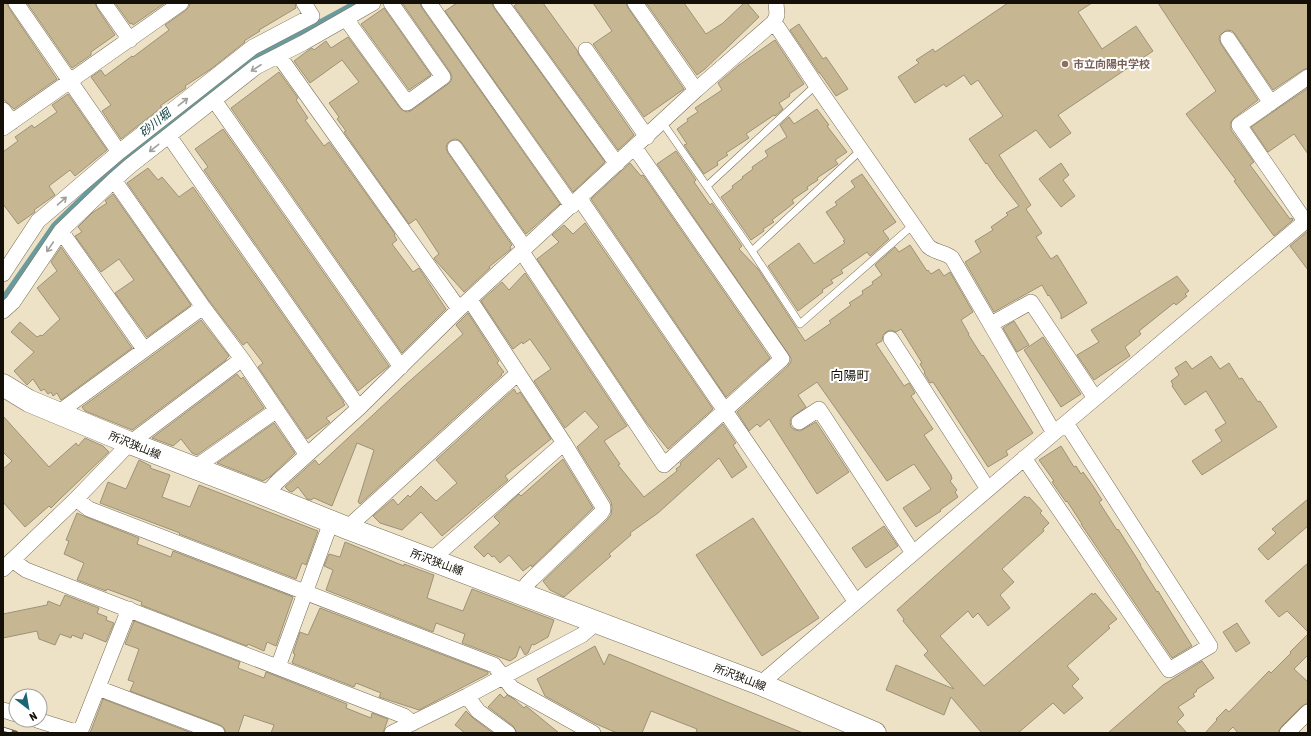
<svg xmlns="http://www.w3.org/2000/svg" width="1311" height="736" font-family="'Asap Condensed','Noto Sans JP',sans-serif">
  <style>
    .lines { fill: none; stroke-linecap: round; stroke-linejoin: round }
    .stream { stroke: #699a9d; stroke-width: 5 }
    .building { fill: #c6b792; stroke: #9d9278 }
    .service-casing { stroke: #776d53; stroke-width: 8 }
    .minor-casing { stroke: #776d53; stroke-width: 16 }
    .primary-casing { stroke: #776d53; stroke-width: 23 }
    .service { stroke: #fff; stroke-width: 7 }
    .minor { stroke: #fff; stroke-width: 15 }
    .primary { stroke: #fff; stroke-width: 22 }
    .rail-casing { stroke: #6a6352; stroke-width: 4.5 }
    .rail { stroke: #fff; stroke-width: 3; stroke-dasharray: 9; stroke-linecap: butt }
    .oneway { stroke: #a19f9c }
    .education-dot { fill: #8d6e63; stroke: #fff; stroke-width: 1.5 }
    .labels { text-anchor: middle; dominant-baseline: central; stroke-width: 4; stroke-linejoin: round; paint-order: stroke }
    .education-label { font-size: 11px; font-weight: bold; fill: #785e54; stroke: #fff; text-anchor: start }
    .street-label { font-size: 11px; fill: #141007; stroke: #fff }
    .water-label { font-size: 12px; font-style: italic; fill: #083a3c; stroke: #fff }
    .quarter-label { font-size: 13px; fill: #141007; stroke: #fff }
  </style>
  <rect width="100%" height="100%" fill="#eee2c6"/>
  <g class="lines">
    <path class="stream" d="M3,298L54,225L101,179L201,98L259,55L355,3"/>
  </g>
  <path class="building" d="M3,3H7L9,8L57,79L14,109L3,99Z
    M27,3H95L97,8L115,35L91,52V55L72,68Z
    M115,3H165L133,25L132,23L130,24Z
    M190,3H295L296,8L259,30L260,31L244,41L245,42L211,69L185,86L186,88L160,106L162,107L121,139L102,111L111,105L91,77L101,70L105,76L132,56L133,57L169,30L165,25L186,10L189,7Z
    M402,3H420L422,8L560,204L526,234L462,143L459,140L455,139L450,141L447,144L446,148L448,153L512,245L510,247L511,249L489,267L490,268L464,292L435,260L434,258L439,254L416,219L409,224L344,132L346,131L337,119L339,117L329,103L359,82L342,60L310,83L294,61L306,52L312,48L314,50L326,41L331,48L348,37L400,108L404,111L408,112L412,110L448,84L451,81L452,77L450,72Z
    M457,3H492L494,8L605,162L573,192L445,11Z
    M518,3H543L577,50L579,55L634,135L618,150L514,6Z
    M593,3H626L628,8L684,89L644,117L593,44L612,31Z
    M646,3H684L706,34L723,23L744,3H747L759,17L705,69L697,75Z
    M1008,3H1092L1078,12L1102,49L1136,26L1153,51L1058,115L1071,133L1050,148L1036,130L999,155L1031,205L1026,209L1042,233L1036,237L1051,259L1057,255L1087,303L1061,319V314L1049,295L1048,296L1042,285L994,312L965,262L981,252L975,241L993,230L991,227L1008,215L1006,213L1019,206L997,178L987,163L986,164L969,139L1003,116L995,105L978,80L971,85L964,75L946,87L944,84L915,103L898,77L919,63L916,60L933,49L935,52Z
    M1158,3H1308V68L1303,70L1273,90L1235,34L1232,31L1227,30L1220,35L1219,39L1221,44L1258,100L1234,118L1231,122V130L1254,162L1250,165L1290,219L1292,218L1293,220L1274,236L1234,181L1236,180L1186,114L1216,91Z
    M384,8L431,75L409,90L361,24Z
    M799,24L823,59L826,57L848,89L836,96L820,73H819L790,30Z
    M775,40L804,84L789,94L790,96L779,103L783,109L775,116L774,115L746,134L749,138L726,153L728,155L717,162L718,165L704,174L684,145L687,144L677,129L688,121L687,119L698,112L695,108L722,90L718,83L739,65Z
    M279,72L298,98L296,100L308,118L305,120L324,146L329,142L395,234L394,235L397,240L392,244L413,272L419,268L446,309L402,353L231,108Z
    M1308,88V154L1294,134L1268,152L1251,127Z
    M68,94L107,150L75,176L70,170L49,186L55,195L34,210L35,212L18,224L3,204V152L18,141L15,137L32,125L34,128L57,112L52,105Z
    M817,109L829,125L827,126L847,152L835,160L838,164L817,178L818,180L807,187L808,189L792,200L794,203L772,220L774,222L763,229L764,231L751,240L721,197L733,188L732,186L743,178L742,177L753,169L752,167L768,156L765,151L787,137L780,125L789,117L794,124Z
    M223,129L389,366L358,391L204,170L208,167L195,149Z
    M676,151L696,180L694,182L710,205L712,203L742,246L739,249L758,269L805,341L831,323L829,321L851,305L849,303L863,294L862,291L873,284L872,282L882,275L875,265L895,247L899,252L910,245L927,271L928,270L931,274L939,269L944,276L950,272L973,312L961,320L969,334H968L982,356L983,355L1033,433L1006,451L1008,455L988,467L933,382L930,383L924,373L925,372L920,364L922,363L901,329L896,332L890,330L886,332L883,335L882,341L876,344L904,386L909,383L915,393L911,396L933,429L924,435L951,475L952,479L950,481L957,490L955,492L958,497L940,510L941,511L916,527L903,508L931,489L914,464L887,481L817,382L798,395L806,407L791,418L790,422L791,427L795,430L800,431L816,422L849,472L817,494L769,419L760,427L757,424L749,431L737,412L788,366L791,362V358L657,164Z
    M630,163L641,176L643,175L770,358L726,397L591,199Z
    M1061,163L1069,175L1063,180L1075,196L1061,207L1039,179Z
    M148,168L158,180L162,177L179,197L193,187L344,402H343L345,405L326,418L330,422L307,439L258,367L263,363L247,342L243,345L210,302L127,183Z
    M862,174L896,222L883,231L889,239L870,256L867,252L841,270L843,273L831,280L833,283L822,290L823,292L798,311L768,266L799,243L814,264L845,243L843,241L845,240L826,212L837,205L835,202L855,187L851,181Z
    M113,194L191,305L147,337L115,293L134,280L119,259L101,272L75,236L82,232L78,227L92,213L107,203L105,201Z
    M585,223L713,409L668,449L646,422L537,259L559,242L552,235L564,225L573,234Z
    M1308,231V270L1290,246Z
    M61,247L132,348L61,400L57,393L53,396L51,392L48,394L44,389L41,391L33,379L27,385L14,371L34,352L11,332L20,322L37,337L41,335L42,336L60,319L37,288L57,271L51,262Z
    M525,273L627,426L604,441L620,464L618,465L644,497L677,471L676,469L681,465L680,463L723,424L736,443L733,445L747,467L732,478L719,458L658,513L630,533L631,535L609,554L611,556L564,597L550,590L543,581L607,520L611,515L612,507L611,502L577,447L599,427L585,411L565,428L534,381L551,369L530,339L523,344L522,342L513,349L481,301L502,282L509,290Z
    M1177,276L1189,291L1185,294L1187,296L1176,305L1174,303L1139,331L1141,334L1125,347L1130,356L1094,380L1077,355L1099,342L1091,330Z
    M468,313L499,361L497,363L504,372L501,374L502,375L360,504L358,502L374,450L357,443L332,506L314,498L311,500L307,499L298,487L292,492L289,491L285,487L315,460L319,465L404,386L463,334L456,325Z
    M201,320L229,356L226,359V360L132,430L85,411L82,407Z
    M1014,321L1029,345L1017,352L1003,328Z
    M1043,337L1081,394L1061,407L1024,350Z
    M1211,356L1220,369L1229,363L1239,379L1242,378L1258,402L1260,401L1277,427L1202,475L1192,461L1222,441L1215,430L1226,423L1206,391L1185,405L1172,386L1173,385L1171,381L1179,375L1175,368L1186,361L1192,369Z
    M237,374L241,379L243,377L264,408L197,455L192,453L181,439L173,446L152,438Z
    M514,389L517,394L520,392L551,439L505,476L508,480L442,536L421,512L402,530L380,523L373,516L393,499L398,505L408,495L410,497L421,486L436,501L457,483L436,460Z
    M3,416L49,467L76,443L78,446L85,438L103,446L109,452L60,499L51,508L49,506L25,527L3,502V469L12,461L3,452Z
    M274,423L295,453L271,476L263,481L217,463Z
    M1061,446L1074,467L1076,466L1081,474L1083,472L1093,486L1102,500L1099,502L1117,530L1118,529L1141,565H1140L1157,592L1158,591L1167,606L1192,646L1172,658L1081,524H1082L1067,501L1066,502L1052,482L1054,481L1039,460Z
    M563,459L593,508L532,567L531,565L523,571L509,555L500,563L494,556L492,557L488,553L484,557L474,547L500,523L494,517L519,494L521,496Z
    M139,460L151,466L150,468L170,475L162,497L190,507L199,485L318,531L306,565L302,563L296,579L179,534L180,533L100,503L108,482L126,489Z
    M1025,496L1027,498L1029,497L1042,511L1040,513L1049,523L1043,529L1044,531L1002,569L1014,582L1000,595L1010,608L988,626L978,613L973,618L968,611L940,636L984,686L1092,593L1093,595L1095,593L1117,619L1108,626L1110,628L1067,666L1079,679L1072,686L1083,698L1064,714L1053,703L1018,733H982L951,697L944,715L886,690L896,665L954,689L924,655L928,651L903,621L904,619L897,610Z
    M1308,499V526L1268,560L1258,549L1276,533L1272,529Z
    M77,513L86,517L139,538L137,544L171,557L173,551L293,597L276,646L267,642L264,651L248,644L247,646L141,605L142,602L107,589L106,591L77,580L84,563L64,554L69,541L66,540Z
    M753,518L819,618L762,656L696,555Z
    M884,526L898,546L866,568L852,548Z
    M345,542L404,566V564L434,575L427,598L463,611L472,589L554,620L548,637L534,645L532,644L528,653L525,655L520,646L516,657L510,661L462,643L465,634L436,623L433,632L326,590L333,570L324,566L329,554L340,557Z
    M1308,563V632L1287,611L1279,617L1265,601Z
    M65,595L99,608L97,613L107,617L106,620L114,623L106,642L84,633L82,639L72,635L71,638L60,634L55,645L39,639L37,631L3,638V614L47,605L48,601L60,606Z
    M320,608L488,672V674L419,710L379,697L381,693L356,683L354,687L292,663L295,654L293,653L300,632L308,635Z
    M134,621L240,662L238,668L264,678L266,672L347,704L346,708L371,718L372,713L388,719L383,733H271L274,725L244,715L238,733H226L224,728L220,725L130,691L134,682L128,680L139,649L125,644Z
    M1237,623L1250,643L1236,652L1223,632Z
    M1308,634V655L1294,669L1308,682V703L1302,706L1281,727L1278,733H1238L1233,727L1227,733H1205L1217,720L1216,719L1226,709L1229,712L1269,671L1271,673L1291,653L1290,652Z
    M595,646L604,665L609,654L803,733H696L697,729L651,711L642,733H617L594,723L545,696L537,679Z
    M1202,661L1214,678L1196,690L1197,691L1193,694L1195,696L1178,707L1184,715L1177,722L1187,733H1108L1163,685Z
    M500,694L504,698L507,695L514,699L524,708L526,706L559,733H517L513,726L488,707Z
    M103,699L192,733H90Z
    M466,711L473,718L493,733H465L455,725Z"/>
  <g class="lines">
    <defs>
      <path id="service" d="M662,122L752,251L800,324L913,225
        M707,186L816,85
        M752,251L861,150"/>
      <path id="minor" d="M16,3L119,152
        M104,3L130,40
        M429,3L572,206
        M501,3L617,164
        M635,3L696,90
        M776,3L777,15L774,22L816,85L928,246C935,253 945,252 952,258L1054,433
        M346,19L407,103L443,77L391,3
        M1228,39L1271,103
        M586,50L647,137
        M279,56L459,309
        M214,100L401,367
        M3,110L12,122
        M3,128L181,3
        M169,136L359,408
        M455,148L525,248
        M114,180L203,307L242,359L307,455
        M580,199L856,602
        M1305,221L1239,125L1308,77
        M61,231L144,349
        M522,252L664,465L782,359L635,148
        M3,274L38,221L119,152L253,47L312,16L304,3
        M470,300L564,443L603,507V510L601,513L532,579L527,584L523,594
        M3,311L13,302L61,231L114,180L130,166L256,67L303,43L373,3
        M991,324L1031,302L1095,398
        M891,339L988,489
        M58,413L203,307
        M799,422L819,409L913,553
        M1024,458L1169,670L1210,646L1066,423
        M193,469L277,410
        M265,495L278,481L359,408L459,309L696,90L774,22
        M76,499L89,509L494,665L512,688L593,733
        M347,528L518,373
        M12,560L26,570L404,716L413,723
        M431,560L564,443
        M3,569L76,499L130,443L242,359
        M278,667L331,522
        M760,684L1054,433L1308,219
        M98,688L217,733
        M467,696L478,711L508,733
        M3,710L16,714
        M37,720L72,731L81,730L129,609
        M392,733L467,696L582,635L589,629L595,622
        M1287,733L1308,712"/>
      <path id="primary" d="M3,385L29,401L130,443L265,495L347,528L760,684L875,733"/>
    </defs>
    <use href="#service" class="service-casing"/>
    <use href="#minor" class="minor-casing"/>
    <use href="#primary" class="primary-casing"/>
    <use href="#service" class="service"/>
    <use href="#minor" class="minor"/>
    <use href="#primary" class="primary"/>
    <defs>
      <path id="rail" d="M3,729L16,733"/>
    </defs>
    <use href="#rail" class="rail-casing"/>
    <use href="#rail" class="rail"/>
  </g>
  <defs><path id="oneway-shaft" d="M-6 0H5M1.5-3L5.5 0L1.5 3" fill="none" stroke-width="1.6" stroke-linecap="round" stroke-linejoin="round"/></defs>
  <g class="oneway">
    <use href="#oneway-shaft" transform="translate(256 68) rotate(147)"/>
    <use href="#oneway-shaft" transform="translate(183 102) rotate(-38)"/>
    <use href="#oneway-shaft" transform="translate(154 148) rotate(142)"/>
    <use href="#oneway-shaft" transform="translate(62 201) rotate(-41)"/>
    <use href="#oneway-shaft" transform="translate(50 247) rotate(124)"/>
  </g>
  <circle class="education-dot" cx="1065" cy="64" r="4"/>
  <g class="labels">
    <g class="education-label">
      <text x="1073" y="64">市立向陽中学校</text>
    </g>
    <g class="street-label">
      <text transform="translate(135 445) rotate(22)">所沢狭山線</text>
      <text transform="translate(437 562) rotate(20)">所沢狭山線</text>
      <text transform="translate(740 677) rotate(21)">所沢狭山線</text>
    </g>
    <g class="water-label">
      <text transform="translate(155 123) rotate(-39)">砂川堀</text>
    </g>
    <g class="quarter-label">
      <text x="850" y="375">向陽町</text>
    </g>
  </g>
  <rect width="1311" height="736" fill="none" stroke="#141007" stroke-width="8"/>
  <g transform="translate(28 708) rotate(149)"><circle r="19" fill="#ffffff" stroke="#a19f9c"/>
  <path d="M0-3L7 15L0 10L-7 15Z" fill="#1b6472"/>
  <text y="-6" font-size="11" font-weight="bold" text-anchor="middle" fill="#141007">N</text>
  </g>
</svg>
